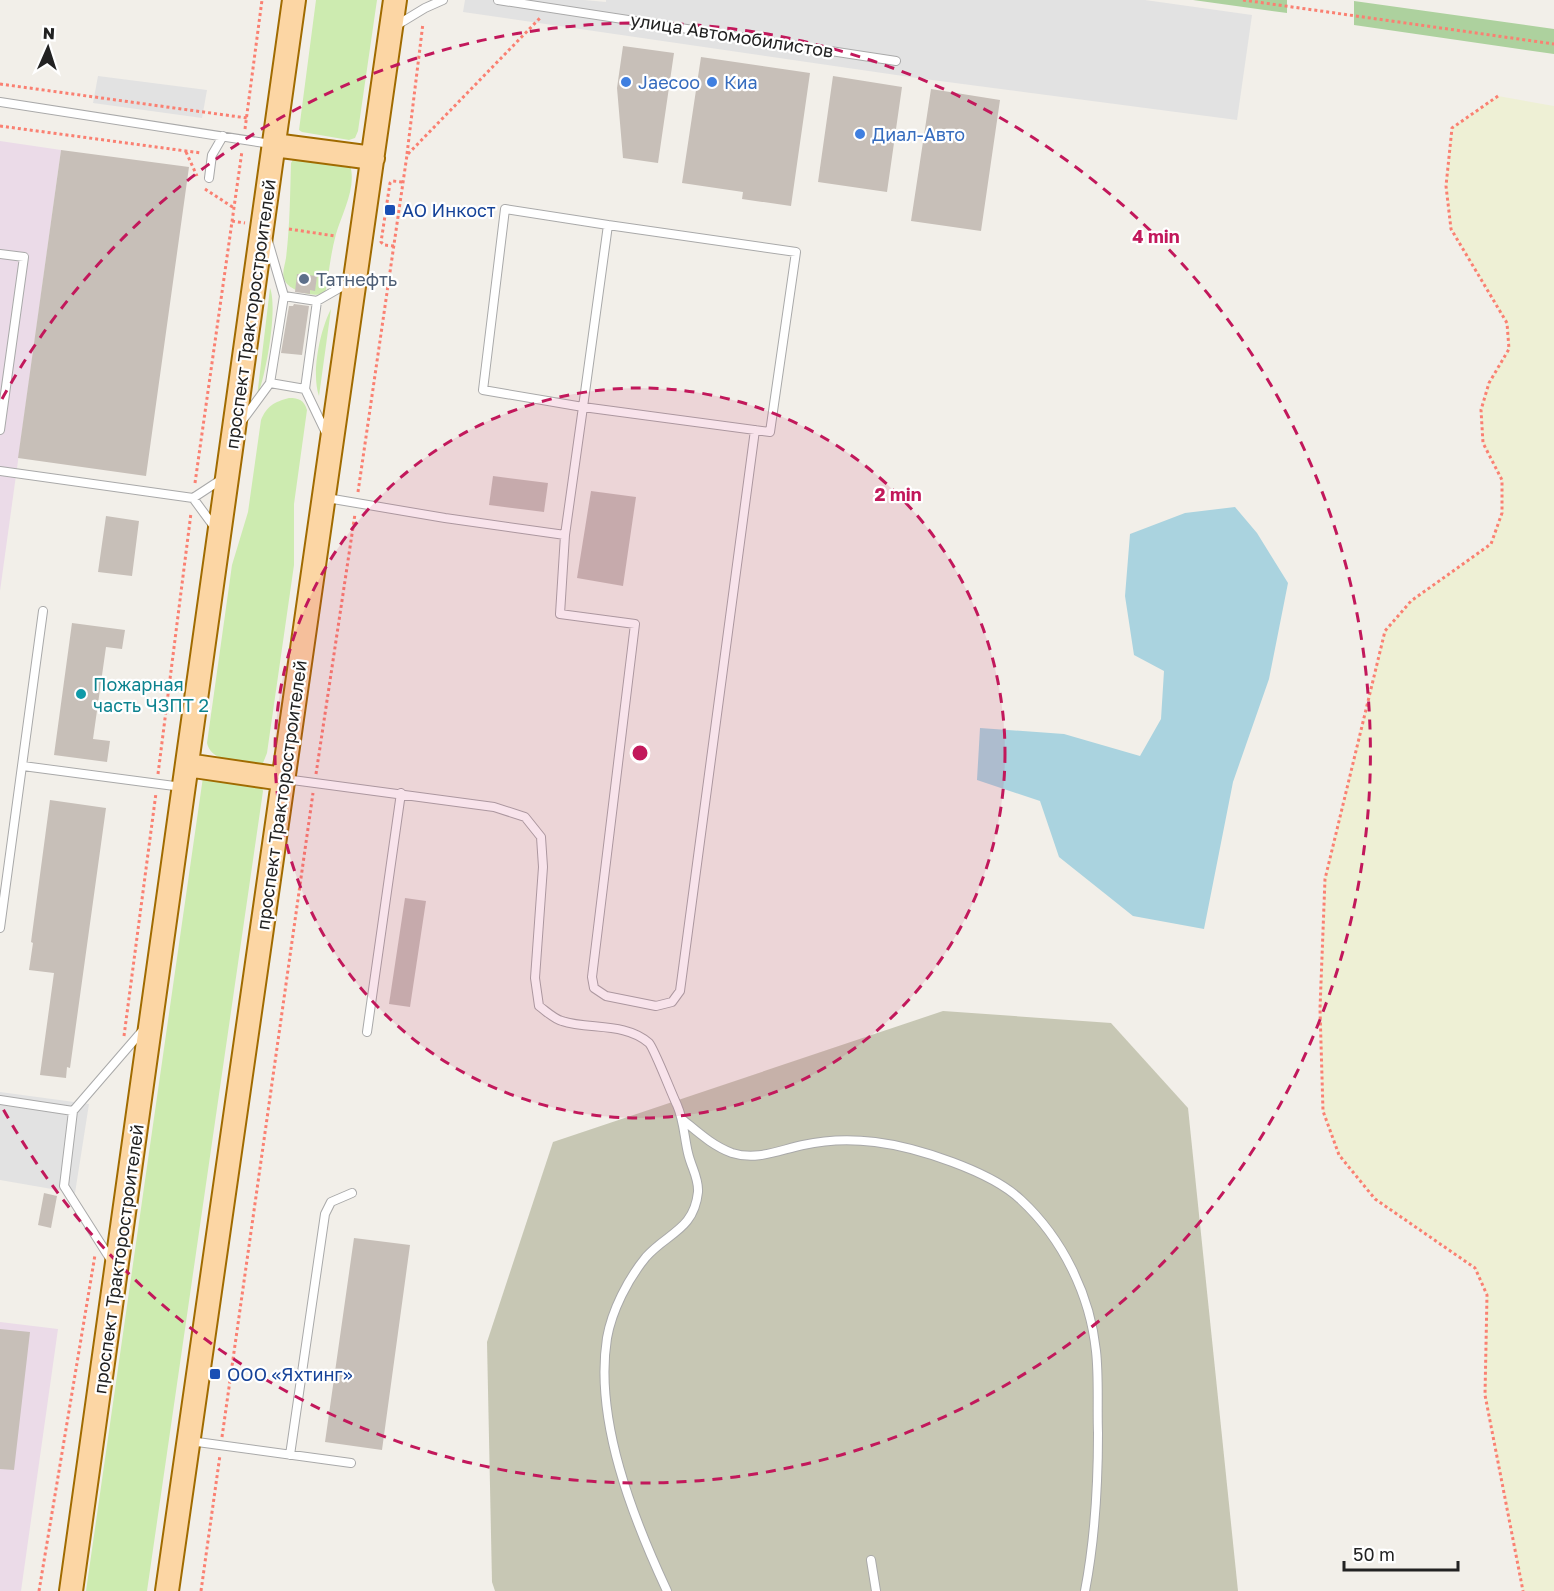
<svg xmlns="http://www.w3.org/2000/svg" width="1554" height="1591" font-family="'Golos Text',sans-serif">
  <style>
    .industrial { fill: #ebdbe8 }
    .construction { fill: #c7c7b4 }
    .farmland { fill: #eef0d5 }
    .grass { fill: #cdebb0 }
    .forest { fill: #add19e }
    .parking { fill: #e2e2e2 }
    .water { fill: #aad3df }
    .building { fill: #c7bfb8 }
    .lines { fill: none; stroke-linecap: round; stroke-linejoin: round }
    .service-casing { stroke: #a9a9a9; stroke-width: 10 }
    .primary-casing { stroke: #a06b00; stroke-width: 26 }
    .path { stroke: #fa8072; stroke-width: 3; stroke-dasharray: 3 3; stroke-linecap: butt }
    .service { stroke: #fff; stroke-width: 8 }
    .primary { stroke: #fcd6a4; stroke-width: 22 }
    .ring { fill: none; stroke: #c2185b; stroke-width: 3; stroke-dasharray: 10 8 }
    .shop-dot { fill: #3f7fe0; stroke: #fff; stroke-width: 2 }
    .transit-dot { fill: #1a4fb4; stroke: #fff; stroke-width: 2 }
    .service-dot { fill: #5c6f8a; stroke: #fff; stroke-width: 2 }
    .culture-dot { fill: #0f9aa8; stroke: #fff; stroke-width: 2 }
    .labels { text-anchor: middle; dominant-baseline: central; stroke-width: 4.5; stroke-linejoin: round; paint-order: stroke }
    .street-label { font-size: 18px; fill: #222; stroke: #fff }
    .shop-label { font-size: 18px; fill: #366cbe; stroke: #fff; text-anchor: start }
    .transit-label { font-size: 18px; fill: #164399; stroke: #fff; text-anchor: start }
    .service-label { font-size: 18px; fill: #4e5e75; stroke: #fff; text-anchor: start }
    .culture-label { font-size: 18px; fill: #0d838f; stroke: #fff; text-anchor: start }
    .centre { fill: #c2185b; stroke: #fff; stroke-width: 3 }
    .ring-label { font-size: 18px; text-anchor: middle; font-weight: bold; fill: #c2185b; stroke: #fff; stroke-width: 4.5; stroke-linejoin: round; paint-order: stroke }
  </style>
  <rect width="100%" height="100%" fill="#f2efe9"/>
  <path class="industrial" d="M0,141L61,150L0,591Z
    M0,1322L58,1329L21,1591H0Z"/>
  <path class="construction" d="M943,1011L1111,1023L1188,1108L1238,1591H495L492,1582L487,1342L553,1142Z"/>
  <path class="farmland" d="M1498,96L1554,106V1591H1523L1485,1395L1487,1295L1475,1268L1375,1199L1339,1155L1323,1111L1320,1009L1325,879L1385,631L1411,601L1491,544L1502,513V480L1483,443L1481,410L1489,383L1509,349L1507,323L1451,229L1446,186L1452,128Z"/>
  <path class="grass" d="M316,0H377L358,131L355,138L349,140L302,132L299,130Z
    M294,158L350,165C357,187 342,213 336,234C331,252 329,271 326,290L324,294C313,297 290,291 285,281C281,274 285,265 286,258C290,226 290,195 291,163Z
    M270,288C278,308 266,376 257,397Z
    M331,309L319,396C311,373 320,330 331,309Z
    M289,398C299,398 304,400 307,410L294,504V565L267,753L263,763L257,766C240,762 211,762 207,743L232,565L248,512L261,420C267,406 274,402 289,398Z
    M203,777L261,785L263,791L147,1591H86Z"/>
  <path class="forest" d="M1193,0H1287V13Z
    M1354,1L1554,29V54L1354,25Z"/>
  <path class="parking" d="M465,0H584L606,2V0H1145L1252,15L1237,120L917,78L463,12Z
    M98,76L207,90L202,118L93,103Z
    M0,1092L89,1104L75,1193L0,1180Z"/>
  <path class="water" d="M1235,507L1257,533L1288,583L1269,679L1233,782L1204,929L1133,916L1059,857L1040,801L977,780L980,728L1064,734L1140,756L1161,719L1164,671L1134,655L1125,596L1130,534L1185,513Z"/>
  <path class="building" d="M623,46L674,53L658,163L623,158L617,88Z
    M701,57L810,73L791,206L742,199L743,192L682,183Z
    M833,76L902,87L887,192L818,182Z
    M931,89L1000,100L981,231L911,221Z
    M61,150L189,167L146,476L18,458Z
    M297,274L317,276L315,291L310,290V294L295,292Z
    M294,304L309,306L302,355L281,353L289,306H293Z
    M493,476L548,483L544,512L489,505Z
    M591,491L636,497L623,586L577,578Z
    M106,516L139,521L132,576L98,572Z
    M72,623L125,630L122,649L106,647L93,739L110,741L107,762L54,755Z
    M50,800L106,808L70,1068L67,1067L66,1078L40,1075L54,973L29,970L33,943L31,942Z
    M405,898L426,901L410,1007L389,1004Z
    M44,1193L57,1196L51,1228L38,1225Z
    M354,1238L410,1245L382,1450L325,1442Z
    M0,1329L30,1332L14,1470L0,1469Z"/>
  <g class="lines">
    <defs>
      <path id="service" d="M498,0L896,61
        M397,25L425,8L443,0
        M0,102L271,144
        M209,178L212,155L223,136
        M608,225L796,252L770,432L583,407Z
        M0,254L24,257L0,430
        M284,296L317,301
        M270,383L305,389
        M242,421L270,383L284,296L268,241
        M327,435L305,389L317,301L350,282
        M0,471L193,498L222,479
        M193,498L215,528
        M327,498L445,518L565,535L583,407L483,390L505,209L608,225
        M565,535L560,614L635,624L592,977L594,988L606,996L656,1006L672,1002L680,991L755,430
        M23,766L182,787
        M285,779L494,807L525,817L541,837L543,867L535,978L539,1006C546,1011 554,1019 562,1021C589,1030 625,1022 649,1043C654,1048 672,1095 677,1105C684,1121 684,1136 688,1153C691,1167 699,1178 698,1192C694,1230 667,1233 646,1257C628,1279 612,1310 607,1338C594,1420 633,1518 667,1591
        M0,928L43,611
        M367,1032L401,793
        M0,1100L73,1111
        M683,1120C699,1133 713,1146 732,1153C757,1161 779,1150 803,1145C825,1140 852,1139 875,1142C916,1147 991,1171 1021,1200C1063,1239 1090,1295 1096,1351C1099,1378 1097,1406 1098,1433C1098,1486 1095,1539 1085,1591
        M111,1260L64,1186L73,1111L143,1030
        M190,1441L351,1463
        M290,1455L325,1214L331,1202L352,1193
        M871,1560L876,1591"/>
      <path id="primary" d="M274,145L373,158
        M187,765L283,779
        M71,1591L294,0
        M167,1591L395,0"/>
    </defs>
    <use href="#service" class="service-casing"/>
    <use href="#primary" class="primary-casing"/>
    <path class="path" d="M1243,0L1554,44
      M0,84L247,118
      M1498,96L1452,128L1446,186L1451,229L1507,323L1509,349L1489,383L1481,410L1483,443L1502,480V513L1491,544L1411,601L1385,631L1325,879L1320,1009L1323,1111L1339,1155L1375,1199L1475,1268L1487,1295L1485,1395L1523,1591
      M0,126L201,153
      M245,129L262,0
      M186,152L197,176
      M407,154L423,23
      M205,189L234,208
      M232,221L245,223
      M289,229L335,236
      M394,246L384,245L381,242L390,183L392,181L403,182
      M195,483L242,151
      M358,492L407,155L541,17
      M158,774L191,513
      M316,774L355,514
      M124,1036L156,793
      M222,1437L313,793
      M39,1591L95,1255
      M201,1591L220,1455"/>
    <use href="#service" class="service"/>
    <use href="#primary" class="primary"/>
  </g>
  <circle cx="640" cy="753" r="365" fill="#c2185b" fill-opacity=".12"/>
  <g class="ring">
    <circle cx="640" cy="753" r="365"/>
    <path d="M2 399A730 730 0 1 1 2 1107"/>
  </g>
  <g class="shop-dot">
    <circle cx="626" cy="82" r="6"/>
    <circle cx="712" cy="82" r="6"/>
    <circle cx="860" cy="134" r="6"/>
  </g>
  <g class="transit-dot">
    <rect x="384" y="204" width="12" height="12" rx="3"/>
    <rect x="209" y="1368" width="12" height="12" rx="3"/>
  </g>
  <circle class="service-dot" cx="304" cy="279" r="6"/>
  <circle class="culture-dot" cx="81" cy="694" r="6"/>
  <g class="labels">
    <g class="street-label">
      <text transform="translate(732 35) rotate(9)">улица Автомобилистов</text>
      <text transform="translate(250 314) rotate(-82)">проспект Тракторостроителей</text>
      <text transform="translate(281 795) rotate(-82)">проспект Тракторостроителей</text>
      <text transform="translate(118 1259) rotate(-82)">проспект Тракторостроителей</text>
    </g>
    <g class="shop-label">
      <text x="638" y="82">Jaecoo</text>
      <text x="724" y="82">Киа</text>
      <text x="872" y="134">Диал-Авто</text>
    </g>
    <g class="transit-label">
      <text x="402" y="210">АО Инкост</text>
      <text x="227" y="1374">ООО «Яхтинг»</text>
    </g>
    <g class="service-label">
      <text x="316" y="279">Татнефть</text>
    </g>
    <g class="culture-label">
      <text x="93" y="684">Пожарная<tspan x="93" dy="21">часть ЧЗПТ 2</tspan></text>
    </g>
  </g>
  <circle cx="640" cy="753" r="9" class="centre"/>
  <g class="ring-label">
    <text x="1156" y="243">4 min</text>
    <text x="898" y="501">2 min</text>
  </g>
  <g transform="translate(48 48) rotate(3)" stroke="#ffffff" stroke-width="4.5" paint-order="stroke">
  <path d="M0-4.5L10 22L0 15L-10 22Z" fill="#222222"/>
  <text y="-9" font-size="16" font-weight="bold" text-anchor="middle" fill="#222222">N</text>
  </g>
  <path d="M1344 1561v9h114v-9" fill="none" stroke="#222222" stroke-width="3"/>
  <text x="1353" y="1561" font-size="18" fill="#222222" stroke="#ffffff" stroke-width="4.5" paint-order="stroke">50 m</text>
</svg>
